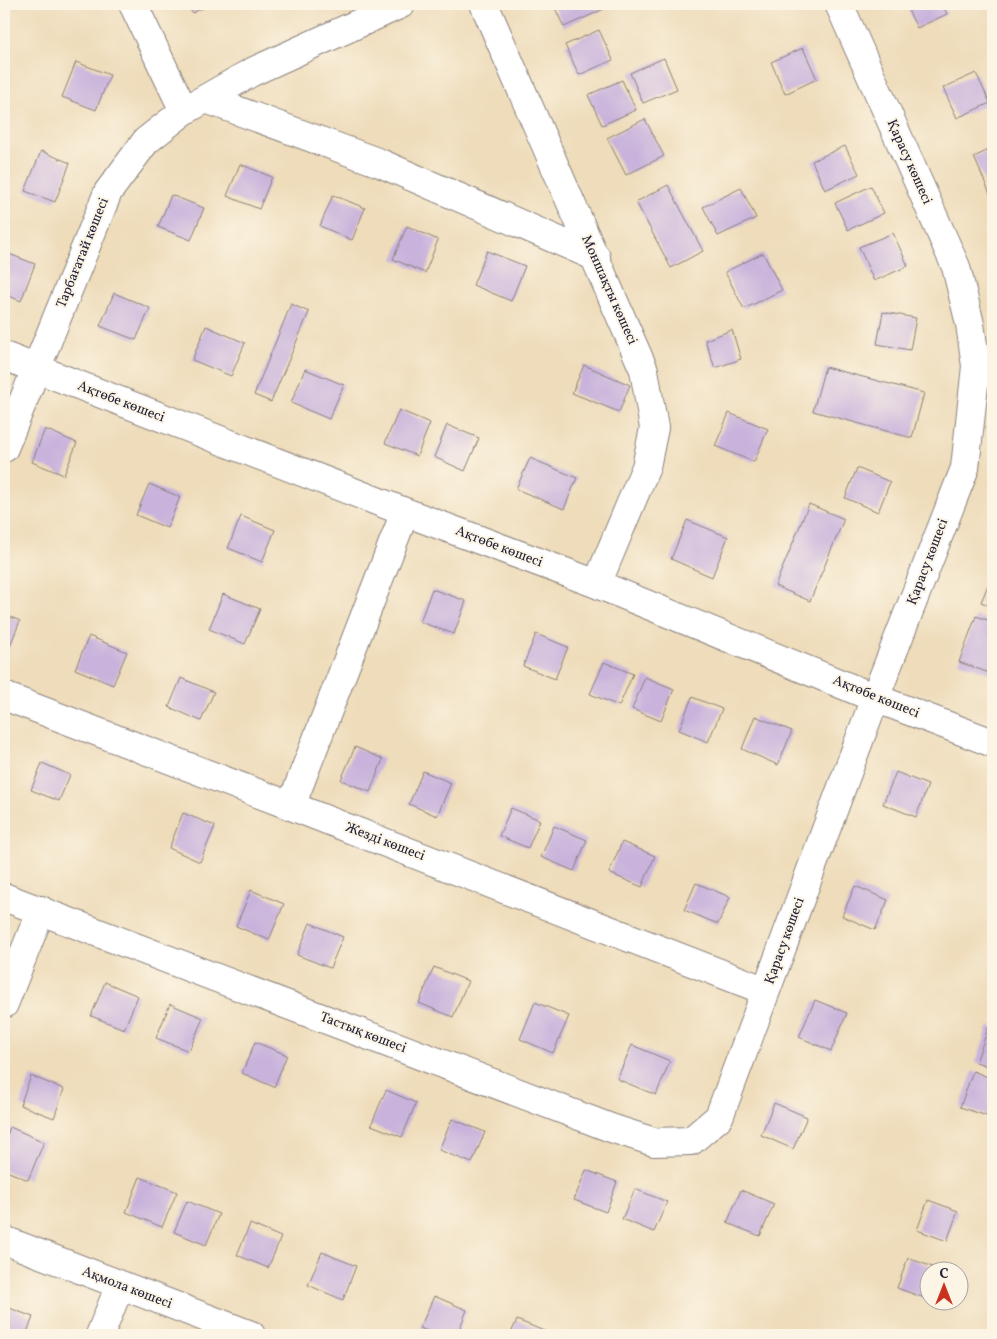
<svg xmlns="http://www.w3.org/2000/svg" width="997" height="1339" font-family="Vollkorn,serif">
  <style>
    .building { fill: #c9b3dc }
    .lines { fill: none; stroke-linecap: round; stroke-linejoin: round }
    .minor-casing { stroke: #887f7a; stroke-width: 30 }
    .minor { stroke: #fff; stroke-width: 28 }
    .labels { text-anchor: middle; dominant-baseline: central; stroke-width: 4; stroke-linejoin: round; paint-order: stroke }
    .street-label { font-size: 14px; fill: #22223b; stroke: #fcf5e5 }
  </style>
  <rect width="100%" height="100%" fill="#fcf5e5"/>
  <filter id="ink" filterUnits="userSpaceOnUse"><feTurbulence type="fractalNoise" baseFrequency=".02" numOctaves="2"/><feDisplacementMap in="SourceGraphic" scale="10" xChannelSelector="R" yChannelSelector="G"/><feConvolveMatrix kernelMatrix="1 2 1 2 8 2 1 2 1" color-interpolation-filters="sRGB"/></filter>
  <filter id="wash" filterUnits="userSpaceOnUse"><feTurbulence type="fractalNoise" baseFrequency=".0096" numOctaves="4" result="noise"/><feDisplacementMap in="SourceGraphic" scale="20" xChannelSelector="R" yChannelSelector="G"/><feGaussianBlur stdDeviation="1.12" result="paint"/><feColorMatrix in="noise" values="0 0 0 0 0 0 0 0 0 0 0 0 0 0 0 0 0 1.4 0 .05"/><feComposite in="paint" operator="in"/></filter>
  <g filter="url(#wash)">
    <rect width="100%" height="100%" fill="#eedcba"/>
    <g id="blocks">
      <path class="building" d="M188,4H212L192,13Z
        M553,4H615L564,27Z
        M905,4H942L947,14L917,28Z
        M599,30L613,60L579,75L565,45Z
        M803,48L817,79L785,94L771,62Z
        M664,58L677,89L643,103L630,73Z
        M76,62L110,75L96,110L62,97Z
        M976,73L990,103L957,118L943,88Z
        M622,80L636,110L602,125L588,95Z
        M645,119L664,156L626,175L607,138Z
        M845,146L859,174L825,190L812,161Z
        M993,148V201L974,157Z
        M41,151L70,163L55,202L25,191Z
        M240,164L272,177L259,209L227,196Z
        M668,185L703,251L671,268L636,202Z
        M871,186L884,213L848,230L835,203Z
        M741,188L756,218L718,236L703,207Z
        M171,195L204,208L191,240L158,227Z
        M333,195L365,208L352,240L320,226Z
        M407,226L438,240L425,273L393,259Z
        M893,233L908,266L874,281L859,247Z
        M487,251L525,266L511,301L473,285Z
        M4,252L35,264L21,301L4,294Z
        M763,253L782,290L744,309L725,272Z
        M114,293L150,308L136,340L100,326Z
        M291,304L309,312L271,402L254,395Z
        M883,312L916,318L910,350L877,344Z
        M206,326L245,343L231,376L192,360Z
        M732,330L741,359L715,368L705,340Z
        M584,365L630,385L619,412L572,393Z
        M825,367L924,393L912,438L813,411Z
        M305,369L344,385L329,419L291,403Z
        M399,410L430,423L417,456L385,443Z
        M729,413L768,429L754,462L715,446Z
        M447,425L479,438L465,471L434,457Z
        M45,429L77,443L64,475L32,462Z
        M530,458L577,478L564,509L516,489Z
        M857,468L890,482L878,512L845,498Z
        M149,484L180,497L167,528L136,515Z
        M809,504L844,519L810,601L775,586Z
        M241,516L275,530L262,562L228,548Z
        M687,520L728,537L712,577L671,559Z
        M993,573V607L981,602Z
        M432,589L466,601L454,634L420,622Z
        M223,594L260,609L245,644L209,629Z
        M4,614L20,621L7,653L4,651Z
        M976,616L993,622V669L992,674L959,662Z
        M536,634L568,647L555,679L523,666Z
        M89,636L127,652L113,685L75,669Z
        M604,662L633,674L619,706L590,694Z
        M645,677L674,689L661,721L632,709Z
        M181,678L214,692L201,721L169,707Z
        M692,697L722,709L708,742L679,730Z
        M755,716L792,731L778,765L742,749Z
        M355,747L383,759L370,792L341,780Z
        M42,763L70,775L59,801L31,790Z
        M423,771L451,783L437,816L409,804Z
        M896,772L928,785L916,817L883,804Z
        M511,808L540,820L528,848L499,836Z
        M183,813L215,826L200,862L169,848Z
        M554,826L587,840L574,871L541,857Z
        M622,842L655,856L642,887L609,873Z
        M696,883L730,897L718,924L684,910Z
        M855,886L888,900L875,930L842,916Z
        M251,890L284,904L269,940L236,926Z
        M310,923L343,937L330,968L297,955Z
        M434,967L468,981L453,1017L419,1003Z
        M105,982L138,996L124,1029L91,1016Z
        M815,1000L847,1013L831,1051L799,1037Z
        M535,1002L569,1016L553,1053L520,1039Z
        M170,1004L203,1018L189,1051L156,1038Z
        M989,1026L993,1028V1068L976,1062Z
        M255,1042L287,1055L274,1087L242,1073Z
        M632,1045L670,1061L656,1095L617,1079Z
        M973,1071L993,1079V1118L960,1107Z
        M31,1076L64,1089L54,1118L20,1105Z
        M386,1090L416,1103L402,1137L371,1125Z
        M774,1103L807,1117L793,1149L761,1135Z
        M452,1119L485,1132L472,1163L439,1150Z
        M10,1127L44,1142L28,1180L4,1170V1143Z
        M586,1170L617,1182L606,1212L574,1200Z
        M140,1177L177,1192L162,1227L126,1212Z
        M635,1189L667,1202L654,1232L622,1219Z
        M741,1190L774,1204L760,1236L727,1223Z
        M928,1200L958,1211L947,1241L917,1230Z
        M187,1201L219,1214L206,1245L174,1232Z
        M250,1224L281,1237L268,1268L237,1255Z
        M322,1252L356,1266L343,1300L308,1285Z
        M908,1258L938,1269L937,1272H930V1292L927,1299L897,1288Z
        M434,1296L467,1310L457,1335H438L420,1328Z
        M4,1306L33,1317L26,1335H4Z
        M517,1320L549,1333V1335H510Z"/>
    </g>
  </g>
  <g filter="url(#ink)">
    <use href="#blocks" fill-opacity="0" stroke="#887f7a" stroke-width="1"/>
    <g class="lines">
      <defs>
        <path id="minor" d="M133,4L184,111
          M484,4L644,370L654,428L646,467L597,584
          M206,99L380,163L596,257
          M4,356L405,512L597,584L875,698L993,743
          M4,448L108,192L146,141L184,111L252,72L401,4
          M4,696L291,806L766,991
          M291,806L405,512
          M4,897L611,1128L654,1142L691,1141L719,1117L875,698L965,468L976,366L970,324L956,267L839,4
          M4,1004L41,910
          M4,1240L251,1335
          M100,1335L120,1285"/>
      </defs>
      <use href="#minor" class="minor-casing"/>
      <use href="#minor" class="minor"/>
    </g>
  </g>
  <g class="labels">
    <g class="street-label">
      <text transform="translate(909 162) rotate(66)">Қарасу көшесі</text>
      <text transform="translate(83 253) rotate(-68)">Тарбағатай көшесі</text>
      <text transform="translate(609 290) rotate(66)">Моншақты көшесі</text>
      <text transform="translate(121 402) rotate(21)">Ақтөбе көшесі</text>
      <text transform="translate(499 547) rotate(21)">Ақтөбе көшесі</text>
      <text transform="translate(928 562) rotate(-69)">Қарасу көшесі</text>
      <text transform="translate(876 697) rotate(22)">Ақтөбе көшесі</text>
      <text transform="translate(385 842) rotate(21)">Жезді көшесі</text>
      <text transform="translate(785 941) rotate(-70)">Қарасу көшесі</text>
      <text transform="translate(363 1033) rotate(21)">Тастық көшесі</text>
      <text transform="translate(127 1288) rotate(21)">Ақмола көшесі</text>
    </g>
  </g>
  <rect width="997" height="1339" fill="none" stroke="#fcf5e5" stroke-width="20"/>
  <g transform="translate(944 1286)"><circle r="24" fill="#fcf5e5" stroke="#a5a1a1"/>
  <path d="M0-4L9 19L0 12L-9 19Z" fill="#c8321e"/>
  <text y="-8" font-size="14" font-weight="bold" text-anchor="middle" fill="#22223b">С</text>
  </g>
</svg>
